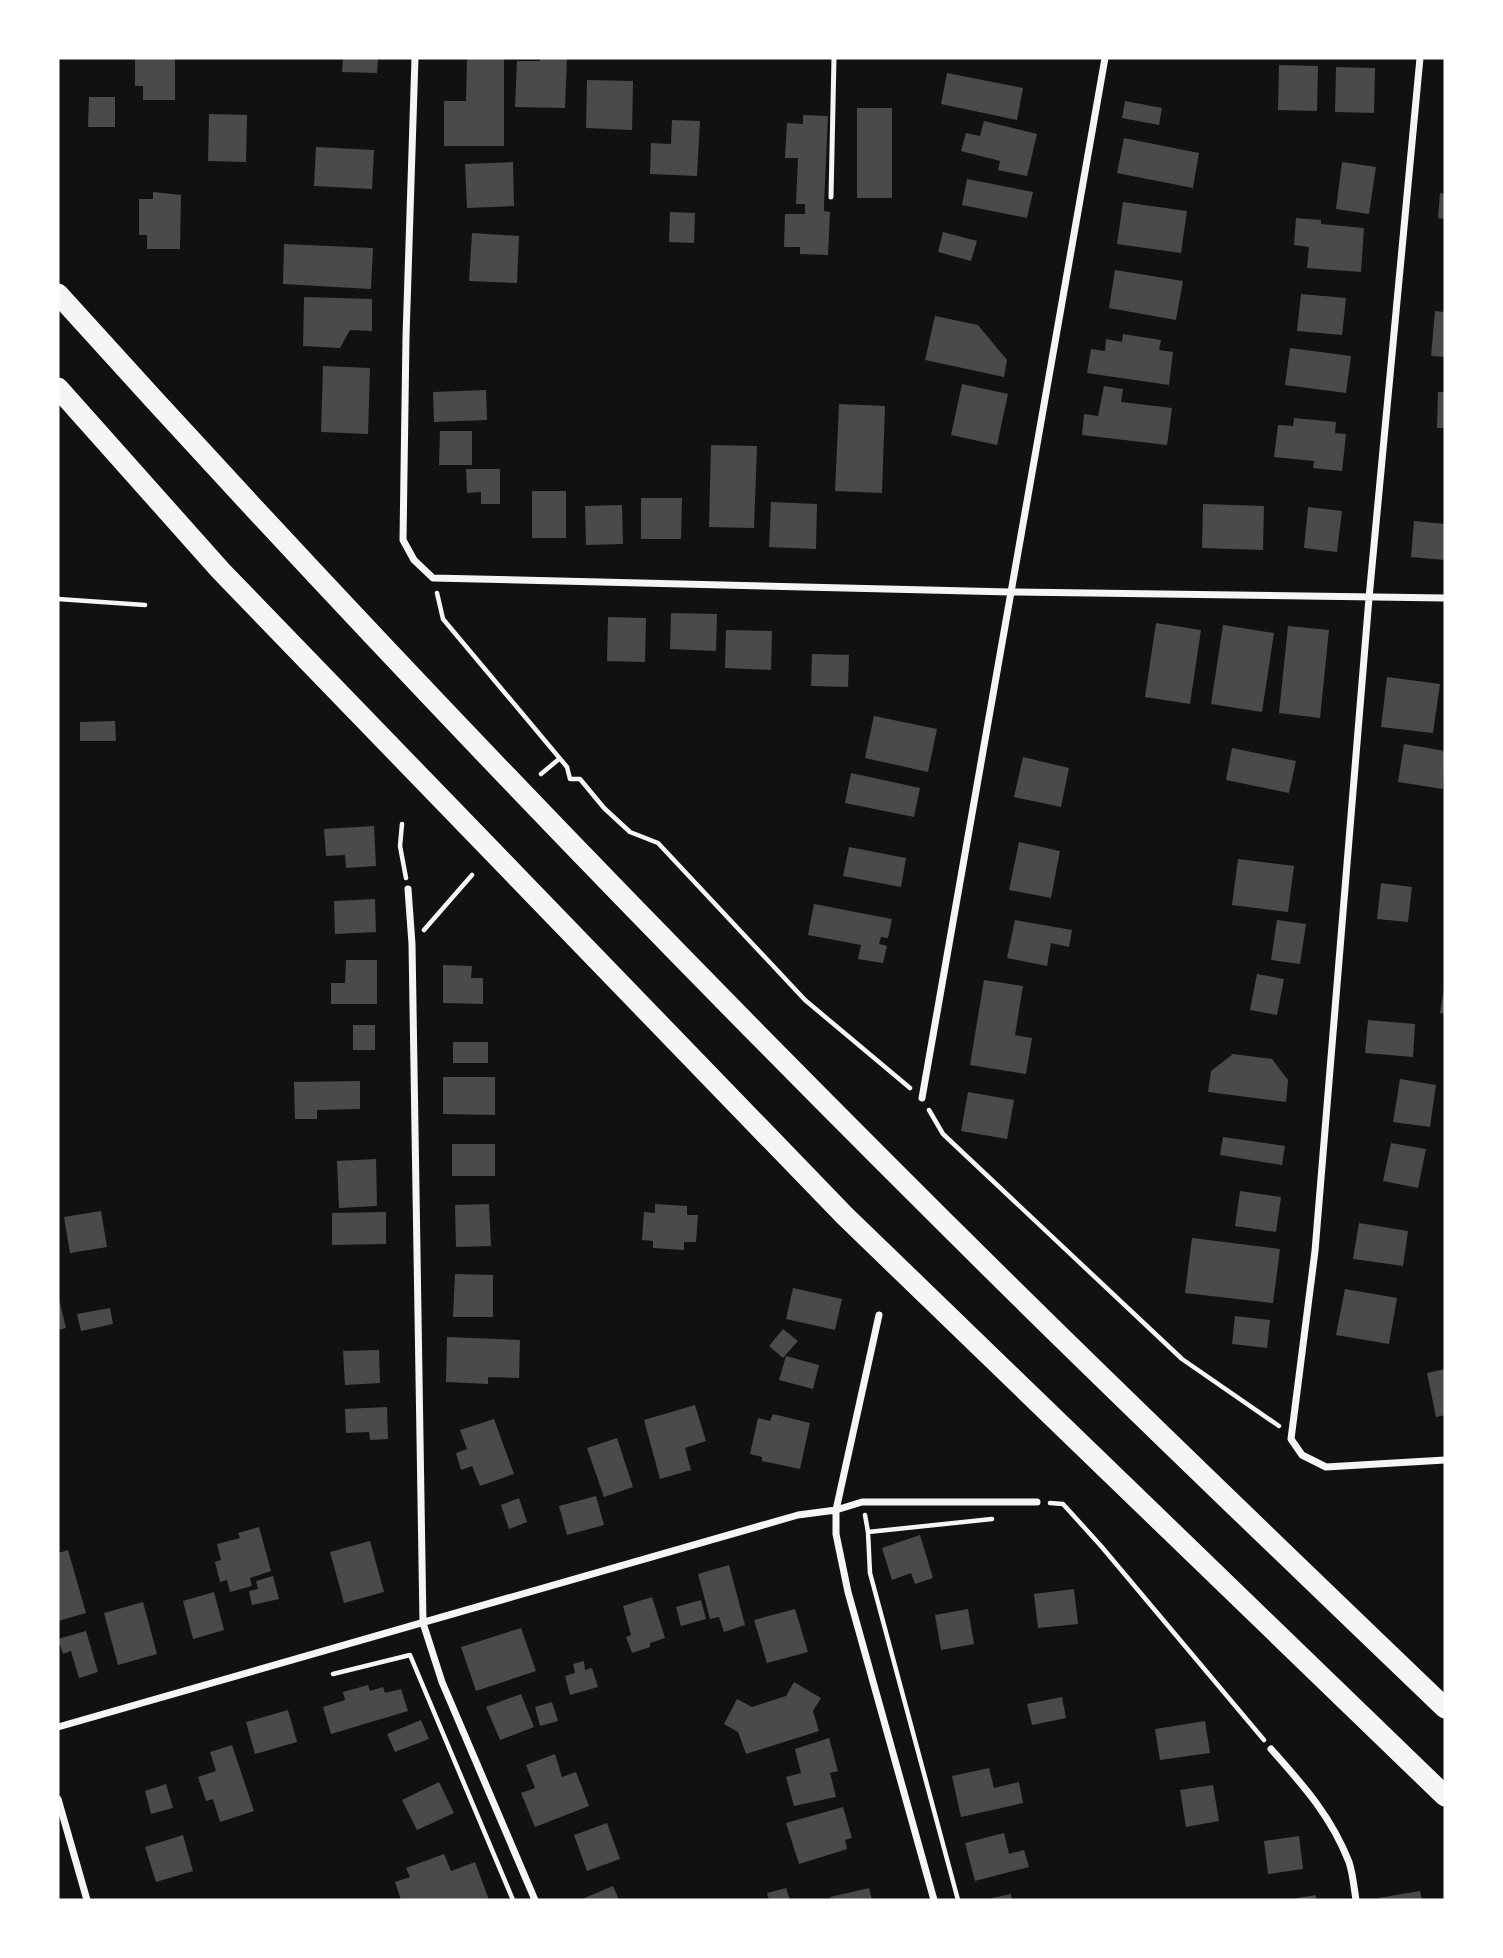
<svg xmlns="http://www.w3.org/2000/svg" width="1503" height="1958" font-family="'Titillium Web',sans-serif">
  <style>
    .building { fill: #4a4a4a }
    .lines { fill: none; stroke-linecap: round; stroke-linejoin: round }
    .path { stroke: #f5f5f5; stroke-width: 4.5 }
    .service { stroke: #f5f5f5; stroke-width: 5 }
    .minor { stroke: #f5f5f5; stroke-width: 7 }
    .motorway { stroke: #f5f5f5; stroke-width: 21 }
  </style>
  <rect width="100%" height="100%" fill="#111"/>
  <path class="building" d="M135,58H175V100H143V86H135Z
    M343,58H378L377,73L342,72Z
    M467,58H504V146H444V101H466Z
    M540,58H567L565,108L515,107L517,61H540Z
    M1279,65L1318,66L1317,111L1278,110Z
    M1336,67L1375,68L1374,113L1335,112Z
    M947,73L1023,88L1017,120L941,104Z
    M587,80L633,81L632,130L586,128Z
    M89,97H115V127H88Z
    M1125,101L1162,108L1159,125L1122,118Z
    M857,108H892V198H857Z
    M209,114L247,115L246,162L208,161Z
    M803,115L828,116L824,205V211L830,212L828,255L800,254V247H784L785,214H805V204H796L798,158H785L787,123L803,124Z
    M672,120L700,121L697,176L650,174L651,143L671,144Z
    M984,121L1037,134L1027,176L998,170L1000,161L961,151L966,133L980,136Z
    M1124,138L1199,153L1193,188L1117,173Z
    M316,147L374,150L372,189L314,186Z
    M513,162L514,206L467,208L465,164Z
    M1342,162L1376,167L1369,214L1336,209Z
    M967,179L1033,192L1027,218L962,205Z
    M153,192L181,195L180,249H147V235H139V199H153Z
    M1440,193L1445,194V219L1438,218Z
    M1123,202L1187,211L1181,253L1117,244Z
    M670,212L695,213L694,243L669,242Z
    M1296,218L1321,220V224L1364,228L1361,272L1307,268L1309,247L1294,245Z
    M943,232L977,241L971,261L938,252Z
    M472,233L519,236L517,283L469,281Z
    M284,244L373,248L371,289L283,284Z
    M1115,270L1183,281L1176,320L1109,308Z
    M1301,294L1346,298L1342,335L1297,331Z
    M304,297L372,299V331L350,330L340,348L303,346Z
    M1435,311L1445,312V357L1431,356Z
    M935,316L978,325L1007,360L1004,377L925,360Z
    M1123,334L1161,340L1159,350L1173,352L1169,385L1087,373L1091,349L1105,351L1106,339L1122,342Z
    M1290,348L1351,356L1346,393L1285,385Z
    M323,366L370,368L368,434L321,432Z
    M962,384L1008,394L997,445L951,435Z
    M1104,386L1123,389L1121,402L1172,408L1167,445L1082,435L1084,414L1098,416Z
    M486,390L487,420L434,422L433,392Z
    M1438,392H1445V428H1437Z
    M839,404L885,406L882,493L835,491Z
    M1294,418L1336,422L1335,433L1346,434L1342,471L1313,468L1314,461L1274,457L1278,425L1293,426Z
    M440,431H472V465H439Z
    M711,445L757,446L754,528L709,527Z
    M466,469H500V504H481V492L467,493Z
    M532,491H566V538H532Z
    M641,498H682L681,539H641Z
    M771,502L817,504L816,549L769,547Z
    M1203,504L1264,506L1263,550L1202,548Z
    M622,505L623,544L586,545L585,506Z
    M1308,507L1342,511L1337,552L1304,548Z
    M1414,521L1445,524V560L1411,557Z
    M671,613L717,614L716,651L670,649Z
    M608,617L646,618L645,662L607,661Z
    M1156,623L1201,630L1190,704L1145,697Z
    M1223,625L1274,633L1262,712L1211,704Z
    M1288,626L1329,630L1320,718L1279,713Z
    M726,630L772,631L771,670L725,668Z
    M812,654L849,655L848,687L811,686Z
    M1387,677L1440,684L1433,733L1381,727Z
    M874,716L937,729L928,772L865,758Z
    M115,721L116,741H80V722Z
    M1404,744L1445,751L1443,789L1398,782Z
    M1232,748L1296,761L1289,793L1226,780Z
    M1023,757L1069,768L1061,807L1014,797Z
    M851,773L920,788L914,817L845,803Z
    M374,826L376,866L346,868L345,855L326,856L324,829Z
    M1019,842L1060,851L1051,898L1009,890Z
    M849,847L906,858L901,887L843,876Z
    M1238,859L1294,866L1288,912L1232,905Z
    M1381,883L1412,887L1408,922L1377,919Z
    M375,899L376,932L335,934L334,901Z
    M814,904L892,919L888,938L881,937L879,944L887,946L883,963L858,959L861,945L808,935Z
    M1015,920L1072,930L1069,947L1051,943L1047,966L1007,958Z
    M1277,920L1306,924L1300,964L1271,960Z
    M346,960H377V1004H331V983H345Z
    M443,965L472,966L471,978H483V1004L443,1003Z
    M1257,974L1284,979L1277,1015L1250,1010Z
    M984,980L1023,986L1015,1035L1032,1038L1026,1074L970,1065Z
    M1444,988H1445V1014L1440,1013Z
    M1368,1020L1415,1024L1413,1057L1365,1053Z
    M353,1025H375V1050H353Z
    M453,1042H488V1063H453Z
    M1233,1054L1272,1059L1288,1080L1286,1102L1208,1092L1211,1071Z
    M443,1077H495V1115L443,1114Z
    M1400,1079L1436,1085L1430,1127L1393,1122Z
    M360,1081V1109L317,1110V1119H295L294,1082Z
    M968,1092L1014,1100L1007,1139L961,1131Z
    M1223,1137L1285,1146L1282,1165L1220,1155Z
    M1391,1143L1426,1149L1418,1188L1383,1181Z
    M452,1144H495V1176H452Z
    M376,1159L377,1206L339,1208L337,1161Z
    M1240,1191L1281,1197L1276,1232L1235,1226Z
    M489,1204L491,1246L456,1247L455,1205Z
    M655,1204L687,1206V1215H698L696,1242H684V1250L653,1248V1241L642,1240L644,1212L655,1213Z
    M101,1211L107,1247L70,1253L64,1217Z
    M386,1212V1244L332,1245V1213Z
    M1359,1223L1408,1231L1403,1266L1353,1259Z
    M1192,1238L1280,1249L1273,1303L1185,1293Z
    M455,1274L493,1275V1317H453Z
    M793,1288L842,1299L835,1330L786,1319Z
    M1345,1289L1397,1298L1389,1344L1336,1335Z
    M59,1299L66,1328L58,1330V1300Z
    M110,1308L113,1324L81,1331L77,1314Z
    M1235,1316L1270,1320L1267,1348L1232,1344Z
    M783,1329L798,1341L783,1358L769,1346Z
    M447,1337L520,1340L519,1378L488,1377V1384L446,1382Z
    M379,1350L380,1383L345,1385L343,1351Z
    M786,1356L819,1365L813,1389L779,1380Z
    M1445,1369V1415L1436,1417L1427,1373Z
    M695,1405L706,1441L685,1448L691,1470L660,1479L644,1420Z
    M387,1407L388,1439L370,1440L369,1432L346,1433L345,1409Z
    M773,1414L810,1423L800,1469L762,1461V1457L750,1454L758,1418L770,1421Z
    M494,1419L514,1474L480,1486L472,1466L461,1470L456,1453L467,1449L460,1430Z
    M617,1438L633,1487L604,1497L587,1448Z
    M596,1496L604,1525L567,1535L559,1506Z
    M519,1498L527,1522L509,1529L501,1505Z
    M259,1527L271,1571L250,1578L252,1586L230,1592L227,1580L220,1582L215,1562L221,1560L217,1544L240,1538L238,1533Z
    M920,1535L933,1578L915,1584L911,1573L892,1580L882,1548Z
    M370,1541L384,1592L344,1603L330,1552Z
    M68,1550L86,1613L58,1621V1553Z
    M729,1565L745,1625L724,1632L719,1617L710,1619L698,1574Z
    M273,1576L279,1599L252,1605L249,1591L258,1589L256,1581Z
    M1074,1589L1078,1624L1038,1628L1034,1594Z
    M214,1592L224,1630L193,1639L183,1601Z
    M652,1597L665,1638L650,1643V1647L632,1653L626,1637L631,1635L623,1606Z
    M701,1600L706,1619L681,1626L676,1607Z
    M143,1602L157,1654L118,1665L104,1613Z
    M795,1609L808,1652L767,1663L754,1620Z
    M968,1609L974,1644L941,1650L935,1615Z
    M521,1628L536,1671L476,1691L461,1647Z
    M86,1631L98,1672L79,1678L71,1651L63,1654L58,1639Z
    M584,1661L585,1670L592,1668L598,1687L570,1695L565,1676L575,1673L573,1664Z
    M794,1682L821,1698L813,1711L819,1731L746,1754L738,1732L724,1724L737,1699L752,1707L786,1696Z
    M368,1685L370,1691L383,1687L385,1693L401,1689L408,1711L331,1734L323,1707L345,1700L343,1692Z
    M521,1694L534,1727L500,1740L486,1707Z
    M1062,1697L1066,1718L1032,1725L1027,1704Z
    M552,1702L558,1721L540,1726L535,1707Z
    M288,1710L297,1742L255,1754L246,1722Z
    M421,1720L429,1739L395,1752L387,1734Z
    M1205,1721L1210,1753L1160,1760L1155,1729Z
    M829,1738L838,1771L830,1773L836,1797L794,1806L786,1777L801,1773L795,1749Z
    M232,1745L254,1811L220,1822L213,1799L206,1801L198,1777L216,1771L210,1752Z
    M555,1754L562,1777L576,1772L589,1806L535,1827L521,1793L535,1788L526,1765Z
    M989,1768L994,1788L1019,1782L1023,1803L961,1817L952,1776Z
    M439,1782L454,1813L417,1830L402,1800Z
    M166,1784L173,1808L151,1814L145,1791Z
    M1213,1785L1219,1821L1186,1827L1180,1790Z
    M843,1807L852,1838L845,1840L847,1849L799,1864L786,1823Z
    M607,1823L620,1859L587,1871L574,1835Z
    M1004,1833L1009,1854L1024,1850L1029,1867L975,1881L965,1843Z
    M183,1835L193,1871L156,1882L145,1847Z
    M1299,1836L1303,1869L1268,1874L1264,1841Z
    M444,1854L451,1871L475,1862L489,1900H401L395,1882L410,1877L406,1868Z
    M613,1886L619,1900H580Z
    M786,1888L790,1900H769L767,1893Z
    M869,1888L872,1900H830V1897Z
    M1420,1891L1422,1900H1379L1378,1898Z
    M1011,1894L1012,1900H988V1899Z
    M1316,1895V1900H1291V1899Z"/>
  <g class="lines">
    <path class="path" d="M437,593L443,619L567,767L570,779H580L604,808L630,832L658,843L805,1000L910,1088
      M58,599L145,605
      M541,774L559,759
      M402,824L400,846L406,878
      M424,930L472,875
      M929,1110L943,1134L1182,1359L1279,1426
      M1050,1503L1063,1504L1101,1546L1264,1740
      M865,1515L868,1532
      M333,1674L410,1655L513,1900
      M958,1900L870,1573L868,1532L992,1519"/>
    <path class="service" d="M831,197L834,58"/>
    <path class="minor" d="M415,58L406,337L403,540L414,560L433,578L1010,592L1445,598
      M1420,58L1369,598L1315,1251L1291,1439L1302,1455L1326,1467L1445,1460
      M408,889L412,944L423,1623L442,1682L535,1900
      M922,1098L1105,58
      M879,1315L836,1510V1534L848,1592L934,1900
      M58,1727L798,1515L836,1510L862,1502H1037
      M1271,1749C1303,1785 1331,1816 1349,1862C1353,1874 1354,1888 1356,1900
      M58,1799L87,1900"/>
    <path class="motorway" d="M58,294C365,634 683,964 1009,1286C1153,1428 1299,1568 1445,1708
      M58,388L221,571L845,1216L1445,1796"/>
  </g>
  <rect width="1503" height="1958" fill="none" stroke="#ffffff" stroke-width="119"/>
</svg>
